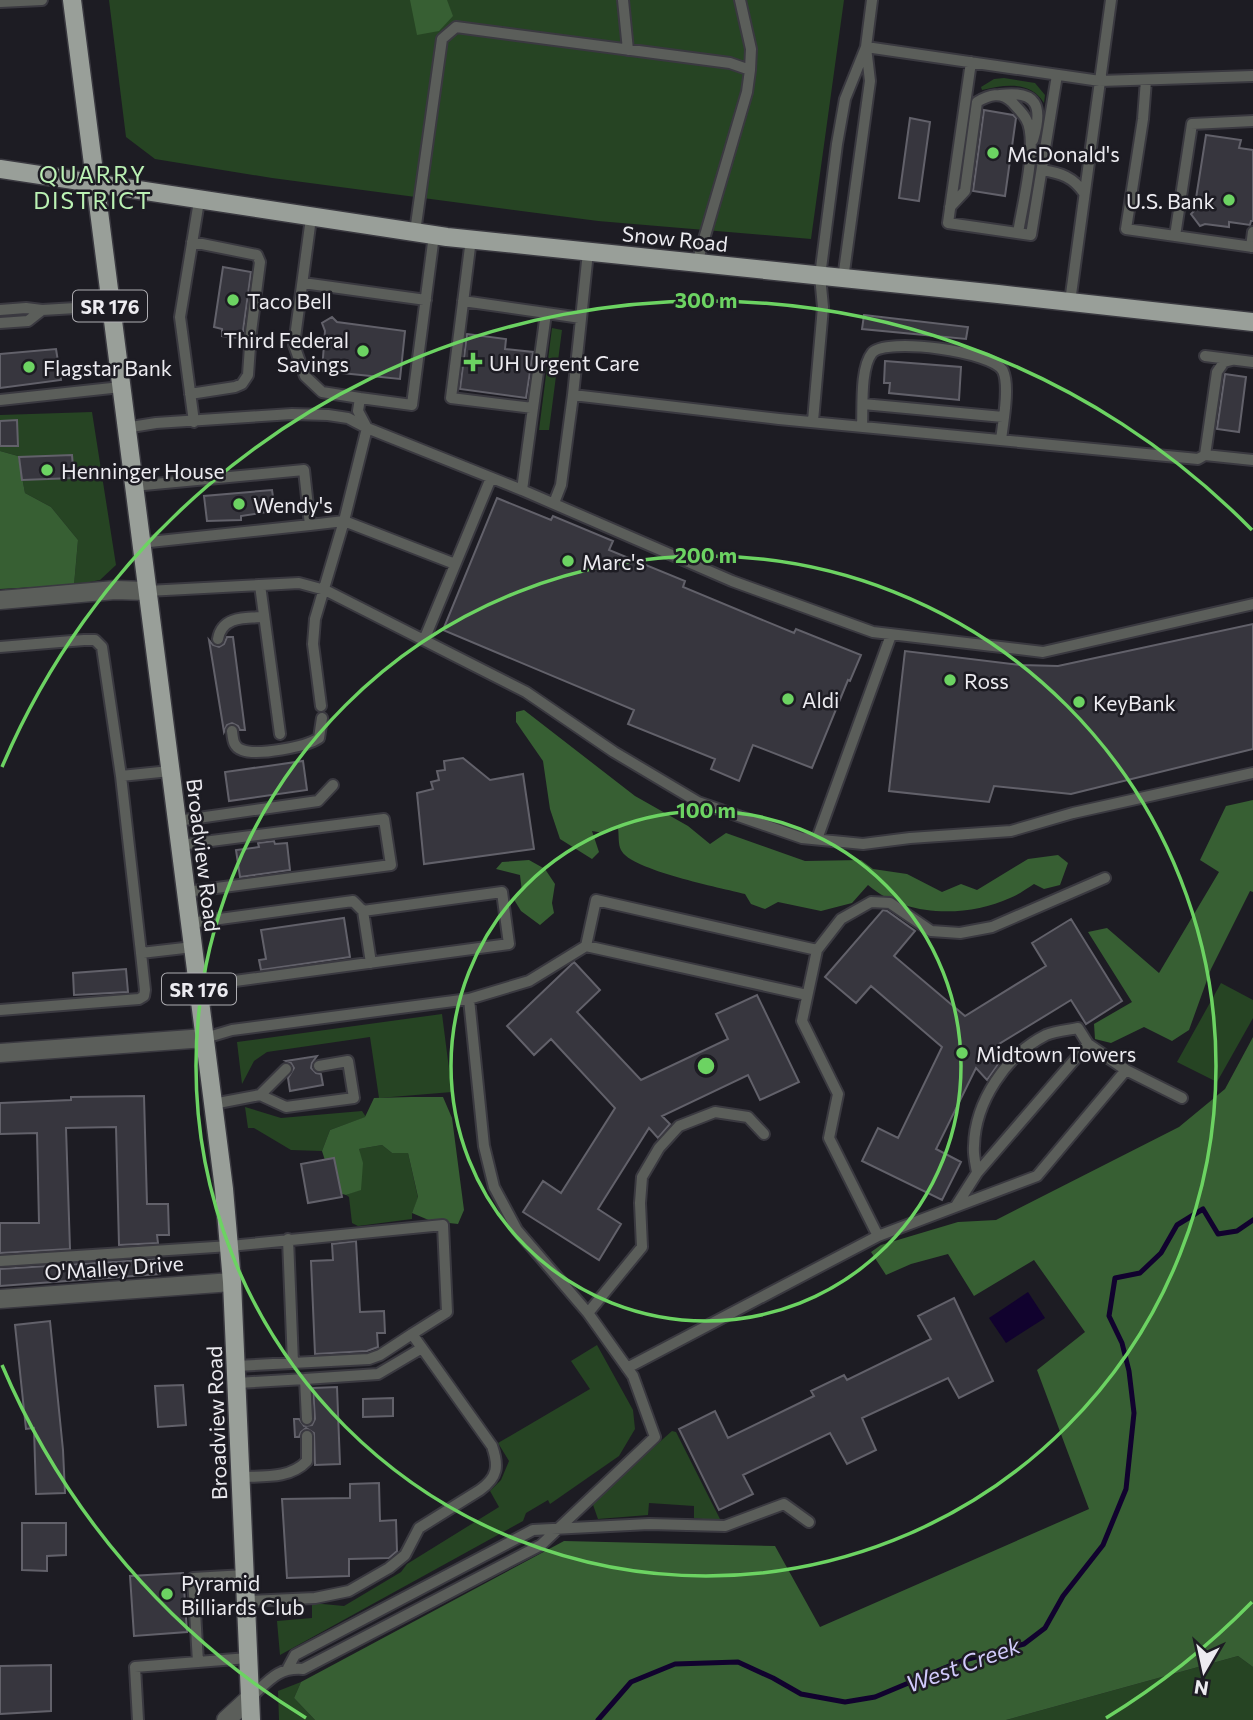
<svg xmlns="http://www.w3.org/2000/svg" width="1253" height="1720" font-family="Commissioner,sans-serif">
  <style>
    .green { fill: #264423 }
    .forest { fill: #375f33 }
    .water { fill: #11022e }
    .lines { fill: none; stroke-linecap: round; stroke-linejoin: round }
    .stream { stroke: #11022e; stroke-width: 5 }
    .building { fill: #37363e; stroke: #62616a; stroke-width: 2 }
    .lane-casing { stroke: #3a3940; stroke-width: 14 }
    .street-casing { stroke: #3a3940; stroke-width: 21 }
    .primary-casing { stroke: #3a3940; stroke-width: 21 }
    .lane { stroke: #5b5e5a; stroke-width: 10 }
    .street { stroke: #5b5e5a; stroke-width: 18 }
    .primary { stroke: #999f99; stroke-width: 18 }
    .ring { fill: none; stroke: #6cd362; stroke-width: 3.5 }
    .poi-dot { fill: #6cd362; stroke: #1d1c23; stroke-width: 2.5 }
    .labels { text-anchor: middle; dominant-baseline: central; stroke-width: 5; stroke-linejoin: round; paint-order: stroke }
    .shield { fill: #1d1c23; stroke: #aeadb2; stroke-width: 2 }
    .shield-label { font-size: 19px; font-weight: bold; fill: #ecebf0 }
    .poi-label { font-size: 21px; fill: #ecebf0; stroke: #1d1c23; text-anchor: start }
    .street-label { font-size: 21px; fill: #ecebf0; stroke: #1d1c23 }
    .neighbourhood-label { font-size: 23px; letter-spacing: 2px; fill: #bbf2b4; stroke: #1d1c23 }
    .water-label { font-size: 23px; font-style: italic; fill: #d1cafb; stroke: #1d1c23 }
    .centre { fill: #6cd362; stroke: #1d1c23; stroke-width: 3.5 }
    .ring-label { font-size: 21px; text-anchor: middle; font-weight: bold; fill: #6cd362; stroke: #1d1c23; stroke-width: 5; stroke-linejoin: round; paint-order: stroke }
  </style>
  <rect width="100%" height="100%" fill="#1d1c23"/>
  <path class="green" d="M109,0H844L811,239L598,221L272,178L155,159L126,137Z
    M1004,78L1035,83L1045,95L1044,103C1030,80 1004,85 982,90L981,87L994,79Z
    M552,328L562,330L549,430H539Z
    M92,412L116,565L100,580L74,585L78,540L51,507L25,493L18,456L0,451V415Z
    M1221,983L1253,1000V1018L1217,1082L1177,1062Z
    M442,1014L452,1092L379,1098L370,1037L267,1052L254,1061L242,1084L237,1042Z
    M245,1107L281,1118L362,1111L366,1117L330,1130L322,1151L291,1150L254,1128H248Z
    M382,1145L392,1153H408L418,1198L412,1213V1219L358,1226L352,1223L349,1197L346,1195L361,1189L359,1149Z
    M597,1345L633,1410L635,1429L619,1456L550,1504L548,1500L526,1513L523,1521L280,1655L277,1621L312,1618V1603L344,1606L401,1572L407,1564L499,1507L490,1491L501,1480L509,1461L498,1443L590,1389L571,1361Z
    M672,1431L676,1432L721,1521L694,1518V1506L649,1503L648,1515L598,1519L592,1502Z
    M1238,1656L1253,1667V1720H1006Z
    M301,1682L294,1698L315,1720H279L278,1691Z"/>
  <path class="forest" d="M410,0H447L453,16L439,31L417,35Z
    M0,451L18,456L25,493L51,507L78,540L74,585L0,589Z
    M524,710L635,796L688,826L710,844L726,833L805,861L861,860L873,869L907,874L942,892L961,884L977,890L1028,859L1058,855L1068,863L1060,885L1044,889L1034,884C1026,889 1018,895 1010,898C966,918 905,917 868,885L852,903L821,911L778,902L765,909L751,904L745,894C722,888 630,870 621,850C618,845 619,834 618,828L604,833L592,831L599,852L592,859L560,839L550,809L543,761L516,722V712Z
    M1253,800V892L1250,891L1211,969L1189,1030L1172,1041L1144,1027L1111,1043L1095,1039L1094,1024L1132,1002L1088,932L1107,928L1159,973L1219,872L1200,860L1226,806Z
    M529,860L545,869L555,884L552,903L554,913L540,925L521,911L513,898L522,892L520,875L496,869L502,862Z
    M1253,1037V1667L1238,1656L1006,1720H315L294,1698L301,1682L564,1541L775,1546L820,1627L1089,1509L1037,1370L1085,1332L1034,1260L974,1296L948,1254L911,1264L886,1275L871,1252L881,1245L958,1222L996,1220L1179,1127L1225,1089Z
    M411,1097H443L452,1118L464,1210L458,1224L431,1221L412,1213L418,1197L408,1153H392L382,1145L359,1149L363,1163L361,1190L346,1195L335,1192L322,1151L330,1130L365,1117L374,1098Z"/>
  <path class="water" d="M1028,1292L1045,1318L1006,1343L989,1318Z"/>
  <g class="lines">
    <path class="stream" d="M598,1720L631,1682L675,1664L738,1662L773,1678L801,1694L845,1702L875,1697L961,1661L1024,1644L1045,1628L1063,1596L1103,1545L1126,1489L1134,1413L1129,1371L1122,1343L1109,1316L1115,1278L1140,1273L1161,1253L1177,1225L1203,1209L1218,1234L1237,1231L1253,1220"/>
  </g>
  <path class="building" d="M984,110L1013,115L1016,118L1005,196L973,191Z
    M910,118L930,122L919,201L899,198Z
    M1206,135L1241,140L1239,148L1253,150V221H1251L1250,225L1229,222V227L1205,224L1200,226L1191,214L1194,211Z
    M223,267L251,272L243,331H239L238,338L222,336V329L214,327Z
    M864,315L968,327L966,339L862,329Z
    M332,317L337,322L405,331L400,379L322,371L325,331L322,323Z
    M467,334L506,339L505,349L533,352L526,398L460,389Z
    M56,349L61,380L0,388V354Z
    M885,361L961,367L959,400L889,393L890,383H884Z
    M1225,374L1246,377L1239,432L1217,429Z
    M17,420L18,446H0V421Z
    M72,455L74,478L22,480L19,457Z
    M272,490L275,511L241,516V520L207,521L204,496Z
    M497,498L551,520L553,516L613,541L609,550L685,581L683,587L794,633L796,629L861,655L850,681L848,680L812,768L753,745L739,781L711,769L715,759L628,724L634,710L443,630Z
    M1253,624V749L1071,794L994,786L989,802L889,791L905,651L1021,665L1058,666Z
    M227,637H233L245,730H240L238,726L232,723L227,725L224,732L209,640L213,645L219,647L224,644Z
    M463,758L490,780L523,774L534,849L424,864L417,793L433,789L431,782L439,780L437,771L445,770L444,761Z
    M303,761L307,790L229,801L225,772Z
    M274,841L275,844L287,843L290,870L240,877L236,850L259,847L258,843Z
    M883,910L887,911L915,931L894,956L965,1016L1046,966L1032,943L1071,919L1122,1001L1086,1024L1071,1000L986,1052L999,1063L987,1080L976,1068L936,1149L961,1162L942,1200L862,1161L878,1128L898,1138L942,1047L871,986L856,1003L825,977Z
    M344,918L350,957L261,970L259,960L266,959L261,930Z
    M574,962L600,990L577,1012L641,1080L728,1039L716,1014L757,995L799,1082L760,1100L748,1075L662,1116L670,1124L658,1138L649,1128L598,1209L621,1224L599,1260L523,1212L543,1181L561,1193L615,1108L551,1039L534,1055L507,1026Z
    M126,969L128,992L74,995L73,973Z
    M317,1056L312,1063L311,1068L316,1073L321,1074L323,1085L290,1091L288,1078L294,1068L291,1063L286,1061Z
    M144,1096L147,1204H168L169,1235H157L158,1243L119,1245L116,1127L66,1128L70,1249L0,1253V1223H39L37,1133L0,1134V1103L71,1100V1097Z
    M334,1158L342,1197L308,1203L301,1164Z
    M356,1241L360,1312L384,1311L385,1333H377L378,1347L367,1351L315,1354L311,1261L333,1260L332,1244Z
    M159,1259L160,1274L0,1286V1269Z
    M954,1298L993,1381L959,1398L948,1378L862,1418L876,1450L847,1464L830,1433L743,1475L753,1494L719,1510L679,1429L715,1411L728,1438L814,1396L811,1391L844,1375L847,1380L931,1339L918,1316Z
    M50,1321L63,1450L65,1493L36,1494L34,1428L26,1429L15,1325Z
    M183,1385L186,1425L158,1427L155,1386Z
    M337,1387L340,1464L315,1465L314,1433L306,1428L301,1432L299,1437H295L294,1419H299L304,1426L312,1425L315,1419L313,1388Z
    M393,1398V1416L363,1417V1399Z
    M379,1483L380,1521L396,1520L397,1551L389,1558L349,1559V1576L287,1578L282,1499L350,1498V1484Z
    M22,1523H66V1555L47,1556V1571L22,1570Z
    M183,1573L187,1632L134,1636L130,1576Z
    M51,1665V1711L0,1714V1666Z"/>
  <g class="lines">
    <defs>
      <path id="lane" d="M623,0L628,50
        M740,0L751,49L750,70
        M0,2L42,0
        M866,47L1100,81L1253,76
        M971,62L948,223L1031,235L1057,75
        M1146,80L1143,119L1126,229L1253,247
        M1000,95C1038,90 1043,107 1033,140
        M1042,170C1061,173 1073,177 1084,193
        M950,207L965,191L977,102C989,95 1001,91 1012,102C1016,107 1023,113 1026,119C1039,141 1022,207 1018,233
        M311,218L294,345L305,376L322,392L360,398
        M415,232L442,39L456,27L730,63L750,70L747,92L697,263
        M1175,236L1192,124L1253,121
        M471,239L451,398L533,408L522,490
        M1251,247L1253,232
        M588,252L573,395L779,419L1198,459L1205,455L1253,460
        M843,279L870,81L866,47L872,0
        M303,283L426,300
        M463,301L581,318
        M1070,302L1111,0
        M0,310L26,308L42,310L110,306
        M0,323L28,321L42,310
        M1205,356L1253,362
        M190,394L235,387L242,384L248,375L251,332L260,262L257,255L192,242
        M0,400L121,387
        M863,404L1003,417
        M533,408L546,313
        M813,421L823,307L820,276L837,144L845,99L866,47
        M194,422L180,317L199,201
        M862,427C863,408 860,368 872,353C885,337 993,351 1003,371C1010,386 1003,423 1001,440
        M125,428L156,423L292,414L328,415L348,418L367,428L522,490L732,581L873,632L1043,652L1253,604
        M1205,455L1217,372L1224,362L1232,360
        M133,486L304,470L310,525L140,543
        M554,503L561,485L573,395
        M310,525L344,521L455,564
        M260,585L280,734
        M147,591L299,583L325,590L526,692L614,752L698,802L802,838L863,844L910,838L1011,831L1073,813L1253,773
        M218,639C222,616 245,618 263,617
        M424,640L491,478
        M0,647L84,640H95L102,647L121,776
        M321,706L313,644L315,619L344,521L367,428L358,411L360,398L412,405L434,235
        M232,731C233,739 233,747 242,750C257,756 306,747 319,738L322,718
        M170,771L121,776L141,953L193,947
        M177,821L318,801L333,785
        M817,839L891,635
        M180,845L384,819L391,865L186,892
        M363,911L371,963
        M190,923L353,901L363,911L502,892L509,944L198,986
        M586,946L807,995
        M817,950L841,919L871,902L890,903L931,931L960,933L992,927L1105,878
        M469,999L529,981L586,946L596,900L817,950L802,1021L838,1094L829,1138L878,1236L627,1368
        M0,1010L139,999L144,996L145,990L141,953
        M205,1038L232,1030L469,999L484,1146L494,1187L517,1230L588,1313L633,1376L655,1437L541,1545L303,1669C277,1667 268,1682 250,1698
        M260,1095L286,1069
        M213,1104L260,1095L286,1107L354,1098L348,1061L319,1066
        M977,1173C976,1165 973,1155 974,1146C975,1102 1006,1055 1046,1035C1055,1031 1068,1030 1078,1028L1088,1044
        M956,1206L977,1173L1088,1044L1126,1070
        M878,1236L1037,1176L1126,1070L1182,1098
        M288,1239L293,1363
        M0,1261L230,1246L443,1225L447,1312L412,1334L492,1446C499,1466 498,1477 480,1490L419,1528L405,1555L389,1568L349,1591L315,1598L246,1601
        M588,1313L642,1247L640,1203L642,1177L659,1148L679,1126L715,1112L748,1117L764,1134
        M236,1366L369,1359L380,1355L412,1334
        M305,1379L378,1374L422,1348
        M237,1383L305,1379L307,1419
        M240,1477C264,1476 290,1479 307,1461V1436
        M198,1662L193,1578L245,1575
        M288,1668L295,1655L533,1530L649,1524L725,1526L784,1504L809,1522
        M138,1720L135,1667L248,1658"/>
      <path id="street" d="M0,600L115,590L147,591
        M0,1053L205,1038
        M0,1299L232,1282
        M226,1720L250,1698"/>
      <path id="primary" d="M72,0L224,1189L232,1282L251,1720
        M0,169L447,237L998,294L1253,322"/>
    </defs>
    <use href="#lane" class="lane-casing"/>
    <use href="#street" class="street-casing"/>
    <use href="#primary" class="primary-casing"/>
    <use href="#lane" class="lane"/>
    <use href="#street" class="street"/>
    <use href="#primary" class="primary"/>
  </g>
  <g class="ring">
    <circle cx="706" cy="1066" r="255"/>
    <circle cx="706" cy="1066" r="510"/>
    <path d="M1252 1602A765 765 0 0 1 1106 1718M306 1718A765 765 0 0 1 2 1365M2 767A765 765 0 0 1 1252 530"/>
  </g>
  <g class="poi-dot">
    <circle cx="993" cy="153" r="7"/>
    <circle cx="1229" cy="200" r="7"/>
    <circle cx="233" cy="300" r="7"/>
    <circle cx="363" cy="351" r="7"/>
    <path d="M469.5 351.5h7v7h7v7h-7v7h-7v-7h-7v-7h7z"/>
    <circle cx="29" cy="367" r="7"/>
    <circle cx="47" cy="470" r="7"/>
    <circle cx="239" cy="504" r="7"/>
    <circle cx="568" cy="561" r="7"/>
    <circle cx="950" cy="680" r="7"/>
    <circle cx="788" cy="699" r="7"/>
    <circle cx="1079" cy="702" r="7"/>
    <circle cx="962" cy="1053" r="7"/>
    <circle cx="167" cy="1594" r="7"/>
  </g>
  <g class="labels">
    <g class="shield">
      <rect x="73" y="290.5" width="74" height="31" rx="5"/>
      <rect x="162" y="973.5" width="74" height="31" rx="5"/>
    </g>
    <g class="shield-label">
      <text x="110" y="306">SR 176</text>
      <text x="199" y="989">SR 176</text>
    </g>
    <g class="poi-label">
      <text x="1007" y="153">McDonald's</text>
      <text x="1215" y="200" text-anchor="end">U.S. Bank</text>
      <text x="247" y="300">Taco Bell</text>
      <text x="349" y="339" text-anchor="end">Third Federal<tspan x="349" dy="24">Savings</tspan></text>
      <text x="489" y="362">UH Urgent Care</text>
      <text x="43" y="367">Flagstar Bank</text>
      <text x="61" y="470">Henninger House</text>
      <text x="253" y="504">Wendy's</text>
      <text x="582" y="561">Marc's</text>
      <text x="964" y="680">Ross</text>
      <text x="802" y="699">Aldi</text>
      <text x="1093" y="702">KeyBank</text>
      <text x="976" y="1053">Midtown Towers</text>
      <text x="181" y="1582">Pyramid<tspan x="181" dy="24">Billiards Club</tspan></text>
    </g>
    <g class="street-label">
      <text transform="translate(675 238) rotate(6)">Snow Road</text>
      <text transform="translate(204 855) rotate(83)">Broadview Road</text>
      <text transform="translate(114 1267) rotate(-4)">O'Malley Drive</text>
      <text transform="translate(216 1423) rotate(-92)">Broadview Road</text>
    </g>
    <g class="neighbourhood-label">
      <text x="93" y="174">QUARRY<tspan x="93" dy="26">DISTRICT</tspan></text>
    </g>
    <g class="water-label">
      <text transform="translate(963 1664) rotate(-20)">West Creek</text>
    </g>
  </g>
  <circle cx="706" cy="1066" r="10" class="centre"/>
  <g class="ring-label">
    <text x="706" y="308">300 m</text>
    <text x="706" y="563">200 m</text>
    <text x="706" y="818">100 m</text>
  </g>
  <g transform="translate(1204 1671) rotate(189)" stroke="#1d1c23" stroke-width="5" paint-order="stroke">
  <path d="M0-5L12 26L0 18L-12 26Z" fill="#ecebf0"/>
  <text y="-10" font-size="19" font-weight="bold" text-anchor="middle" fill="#ecebf0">N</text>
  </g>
</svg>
